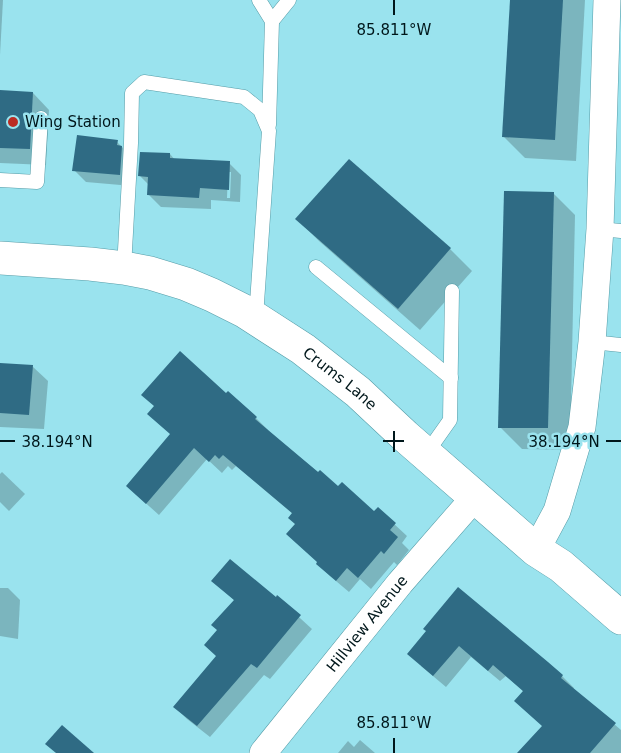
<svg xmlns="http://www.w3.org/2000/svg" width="621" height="753" font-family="'DejaVu Sans',sans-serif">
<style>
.shadow{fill:#0003;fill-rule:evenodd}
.building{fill:#2f6b84}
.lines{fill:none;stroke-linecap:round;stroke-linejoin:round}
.service-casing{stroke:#559ca7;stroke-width:15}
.minor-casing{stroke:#559ca7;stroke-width:28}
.secondary-casing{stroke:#559ca7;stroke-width:34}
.service{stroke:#fff;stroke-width:14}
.minor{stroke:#fff;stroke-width:27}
.secondary{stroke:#fff;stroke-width:33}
.ticks{fill:none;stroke:#00171b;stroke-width:2}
.poi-dot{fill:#ba2c24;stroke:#9ae3ee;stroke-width:2}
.labels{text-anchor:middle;stroke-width:5;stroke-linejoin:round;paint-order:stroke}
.poi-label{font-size:15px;fill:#00171b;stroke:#9ae3ee;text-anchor:start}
.street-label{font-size:15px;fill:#00171b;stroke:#9ae3ee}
.ticks-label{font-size:15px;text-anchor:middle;fill:#00171b;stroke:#9ae3ee;stroke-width:5;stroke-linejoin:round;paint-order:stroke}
</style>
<rect width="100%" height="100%" fill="#9ae3ee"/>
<g class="shadow">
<polygon points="0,0 3,0 0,55"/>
<polygon points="511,0 585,0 576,161 525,158 503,136"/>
<polygon points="0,91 33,93 49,110 46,165 0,163"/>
<polygon points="117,142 129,154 132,186 86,182 74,170"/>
<path d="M 170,154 L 175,160 L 229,163 L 241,175 L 240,202 L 211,200 L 211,209 L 161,207 L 149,195 L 149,185 L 140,176 ZM 228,172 L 231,172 L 230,198 L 227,198 Z"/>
<polygon points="553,193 575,215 570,450 522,449 500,427"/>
<polygon points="297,219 450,249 472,271 420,330 319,241"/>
<polygon points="0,364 32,366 48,381 44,429 0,427"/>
<polygon points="227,395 256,418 268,430 267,431 338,488 375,513 378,509 407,536 402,543 409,550 397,565 394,562 371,589 360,579 349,592 330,576 318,564 319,563 296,525 293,514 236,466 232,470 228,466 222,473 207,459 159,515 140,498"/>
<polygon points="2,472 25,494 9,511 0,502 0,474"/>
<polygon points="213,581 276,599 278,598 312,629 270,679 264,675 210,737 187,719 175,707 218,656 219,631 235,601"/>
<polygon points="0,588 8,588 20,600 18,639 0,636"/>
<polygon points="428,632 562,676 574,688 573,689 621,730 621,753 519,753 544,727 524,692 506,676 500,681 471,657 446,687 421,666"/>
<polygon points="360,740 375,753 338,753 348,741 354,747"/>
</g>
<g class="building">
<polygon points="510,0 563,0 555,140 502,137"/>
<polygon points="0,90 33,92 30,149 0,148"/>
<polygon points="77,135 118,140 117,145 122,146 120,175 72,171"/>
<polygon points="140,152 170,153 170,158 230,161 229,190 200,188 199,198 147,195 148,177 138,176"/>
<polygon points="349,159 451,248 398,309 295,219"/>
<polygon points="504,191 554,192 548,428 498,428"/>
<polygon points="180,351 226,393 228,391 257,417 255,419 318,472 320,470 338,486 342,482 374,511 378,507 396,523 390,530 398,537 384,554 381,551 358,578 347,568 336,581 316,564 317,562 286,534 295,524 288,518 292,513 223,455 219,459 215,455 209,462 194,448 146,504 126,486 170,434 147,414 154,406 141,395"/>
<polygon points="0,363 33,365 29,415 0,413"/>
<polygon points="230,559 276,597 277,595 301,615 257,668 251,664 197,726 173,707 216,656 204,645 217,630 211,625 234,600 211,581"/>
<polygon points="458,587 548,662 563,675 561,678 616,723 590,753 517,753 542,726 514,701 523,691 493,665 488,671 459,646 433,676 407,654 426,631 423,629"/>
<polygon points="62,725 94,753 56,753 45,744"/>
</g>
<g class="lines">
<g class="service-casing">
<g id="service">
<polyline points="259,0 272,21 269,125"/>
<polyline points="272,21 289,0"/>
<polyline points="0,180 37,182 41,118"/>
<polyline points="600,229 621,231"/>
<polyline points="316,267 451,378"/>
<polyline points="124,268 131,143 132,93 144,82 244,97 260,110 269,131 256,317"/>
<polyline points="592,342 621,345"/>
<polyline points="426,454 450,420 452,291"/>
</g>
</g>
<g class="minor-casing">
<g id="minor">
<polyline points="536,550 557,511 582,427 592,342 600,229 607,0"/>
<path id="s1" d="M 263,753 L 400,583 L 475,497"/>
</g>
</g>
<g class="secondary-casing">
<g id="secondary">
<path id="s2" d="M 0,258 L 90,264 L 124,268 L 150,273 L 186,284 L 212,295 L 244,311 L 303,349 L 358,392 L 405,436 L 536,550 L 561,566 L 621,618"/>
</g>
</g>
<use href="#service" class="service"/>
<use href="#minor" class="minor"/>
<use href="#secondary" class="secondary"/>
</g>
<path class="ticks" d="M 394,0 L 394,15M 394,431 L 394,452M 0,441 L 15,441M 383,441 L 404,441M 606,441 L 621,441M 394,738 L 394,753"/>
<circle class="poi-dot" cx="13" cy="122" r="6"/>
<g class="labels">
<g class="poi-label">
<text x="25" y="127">Wing Station</text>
</g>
<g class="street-label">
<text dy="5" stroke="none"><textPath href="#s2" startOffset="370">Crums Lane</textPath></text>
<text dy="5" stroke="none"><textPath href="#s1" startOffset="166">Hillview Avenue</textPath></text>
</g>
</g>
<g class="ticks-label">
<text x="394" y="35">85.811°W</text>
<text x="57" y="447">38.194°N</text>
<text x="564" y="447">38.194°N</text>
<text x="394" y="728">85.811°W</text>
</g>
</svg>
